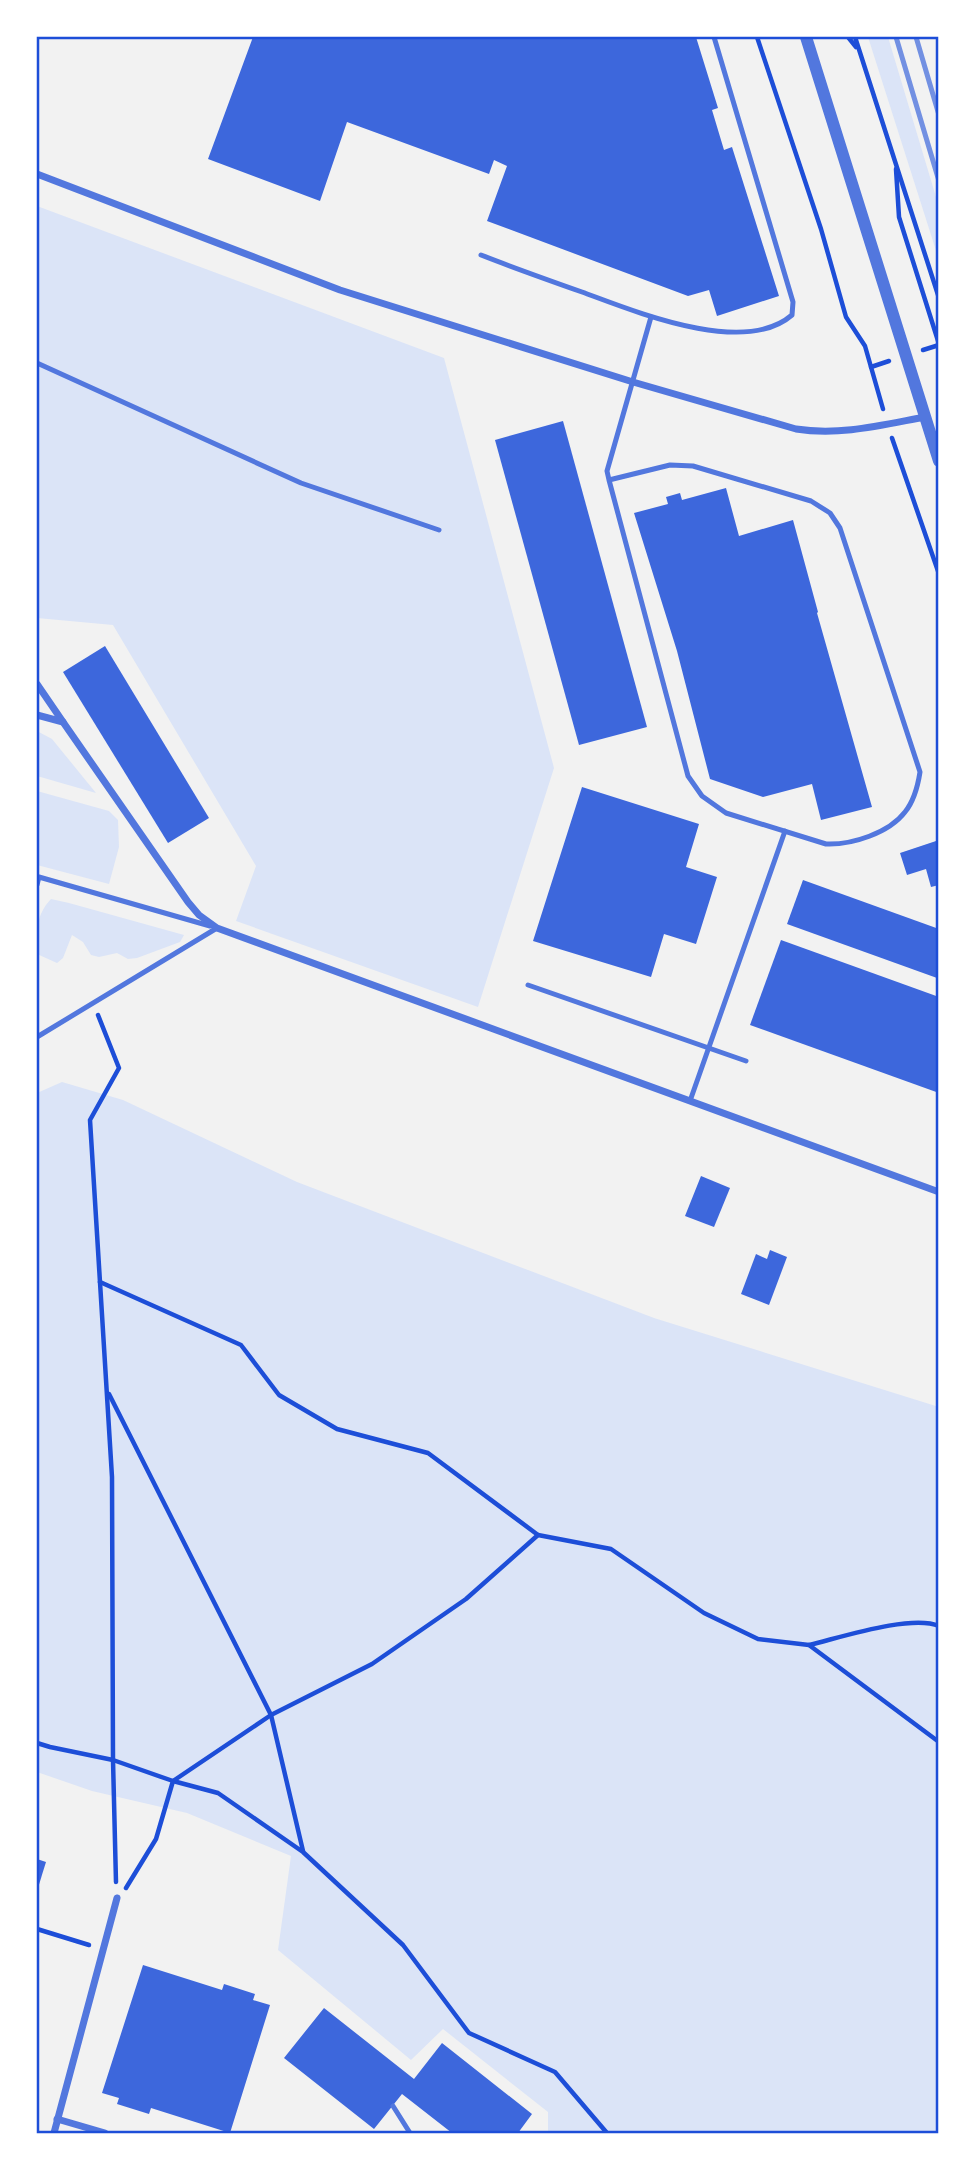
<svg xmlns="http://www.w3.org/2000/svg" width="976" height="2170" font-family="'Work Sans',sans-serif">
<style>
.green{fill:#dbe4f7}
.building{fill:#3d67dc}
.lines{fill:none;stroke-linecap:round;stroke-linejoin:round}
.path{stroke:#1d4ed8;stroke-width:4.5}
.service{stroke:#5277de;stroke-width:5}
.minor{stroke:#5277de;stroke-width:7}
.tertiary{stroke:#5277de;stroke-width:12}
.rail{stroke:#7290e2;stroke-width:5}
.neatline{fill:none;stroke:#1d4ed8;stroke-width:2.5}
</style>
<rect width="100%" height="100%" fill="#f2f2f2"/>
<g class="green">
<polygon points="868,37 888,37 939,207 939,260"/>
<polygon points="37,206 444,358 554,768 478,1007 236,921 256,866 113,625 37,618"/>
<polygon points="37,731 52,739 96,793 37,776"/>
<polygon points="37,791 109,811 118,820 119,847 109,884 37,865"/>
<path d="M 51,899 L 69,903 L 184,935 L 180,942 L 137,958 L 128,959 L 117,953 L 99,957 L 91,955 L 83,942 L 72,935 L 63,958 L 57,963 L 37,954 C 37,932 35,916 51,899 Z"/>
<polygon points="62,1082 123,1100 297,1182 654,1318 939,1407 939,2133 548,2133 548,2112 443,2029 411,2060 278,1950 291,1856 187,1813 92,1791 37,1772 37,1093"/>
</g>
<g class="building">
<polygon points="253,37 696,37 718,108 712,110 724,150 732,147 779,296 717,316 709,290 688,296 487,221 507,166 494,160 489,174 347,122 320,201 208,159"/>
<polygon points="563,421 647,727 579,745 495,440"/>
<polygon points="726,488 739,536 793,520 818,612 817,613 872,807 821,820 812,784 763,797 710,779 677,651 634,513 668,504 666,497 680,493 682,500"/>
<polygon points="105,646 209,818 168,843 63,672"/>
<polygon points="582,787 699,824 686,867 717,877 696,944 664,934 651,977 533,941"/>
<polygon points="939,840 939,885 931,887 926,869 907,875 900,853"/>
<polygon points="803,880 939,929 937,978 787,924"/>
<polygon points="781,940 939,997 939,1093 750,1025"/>
<polygon points="701,1176 730,1188 714,1227 685,1216"/>
<polygon points="770,1250 787,1257 769,1305 741,1294 756,1254 767,1259"/>
<polygon points="37,1859 46,1862 37,1891"/>
<polygon points="143,1965 222,1990 224,1984 255,1994 253,2000 270,2005 230,2133 151,2108 149,2114 117,2104 119,2098 102,2093"/>
<polygon points="324,2008 414,2079 442,2043 532,2114 518,2133 452,2133 402,2094 374,2129 284,2058"/>
</g>
<g class="lines">
<g class="path">
<polyline points="757,37 821,229 846,317 865,346 883,409"/>
<polyline points="848,37 856,47"/>
<polyline points="855,37 939,298"/>
<polyline points="896,169 899,217 939,344"/>
<polyline points="923,350 939,345"/>
<polyline points="871,367 889,361"/>
<polyline points="892,438 939,574"/>
<polyline points="98,1015 119,1068 90,1120 112,1477 113,1760 116,1882"/>
<polyline points="100,1282 241,1345 279,1395 337,1429 428,1453 538,1535"/>
<polyline points="109,1394 271,1715 303,1851"/>
<path d="M 809,1645 C 839,1638 911,1614 939,1626"/>
<polyline points="37,1743 50,1747 113,1760 173,1781 218,1793 303,1852 403,1945 469,2033 555,2072 607,2133"/>
<polyline points="126,1888 156,1839 173,1781 271,1715 372,1664 466,1599 538,1535 611,1549 704,1613 758,1639 809,1645 939,1742"/>
<polyline points="37,1929 89,1945"/>
</g>
<g class="service">
<path d="M 481,255 C 514,268 548,280 582,292 C 634,311 744,357 792,315 L 793,302 L 714,37"/>
<polyline points="37,363 301,483 439,530"/>
<path d="M 609,480 L 670,465 L 693,466 L 811,501 L 830,513 L 840,528 L 920,772 C 918,785 914,801 905,812 C 889,833 852,845 826,844 L 726,813 L 702,796 L 688,776 L 609,480 L 607,471 L 651,317"/>
<polyline points="37,885 39,877 210,926"/>
<polyline points="528,985 746,1061"/>
<polyline points="37,1037 217,928"/>
<polyline points="690,1101 785,831"/>
<polyline points="393,2106 410,2133"/>
</g>
<g class="minor">
<path d="M 37,174 L 340,290 L 633,382 L 796,429 C 840,436 882,425 925,417"/>
<polyline points="37,684 63,722"/>
<polyline points="37,715 63,722 188,902 199,915 217,928 939,1192"/>
<polyline points="57,2119 105,2133"/>
<polyline points="54,2133 117,1898"/>
</g>
<polyline class="tertiary" points="806,37 939,461"/>
<g class="rail">
<polyline points="896,37 939,181"/>
<polyline points="916,37 939,115"/>
</g>
</g>
<rect width="976" height="2170" fill="none" stroke="#ffffff" stroke-width="77"/>
<rect x="38" y="38" width="899" height="2094" class="neatline"/>
</svg>
